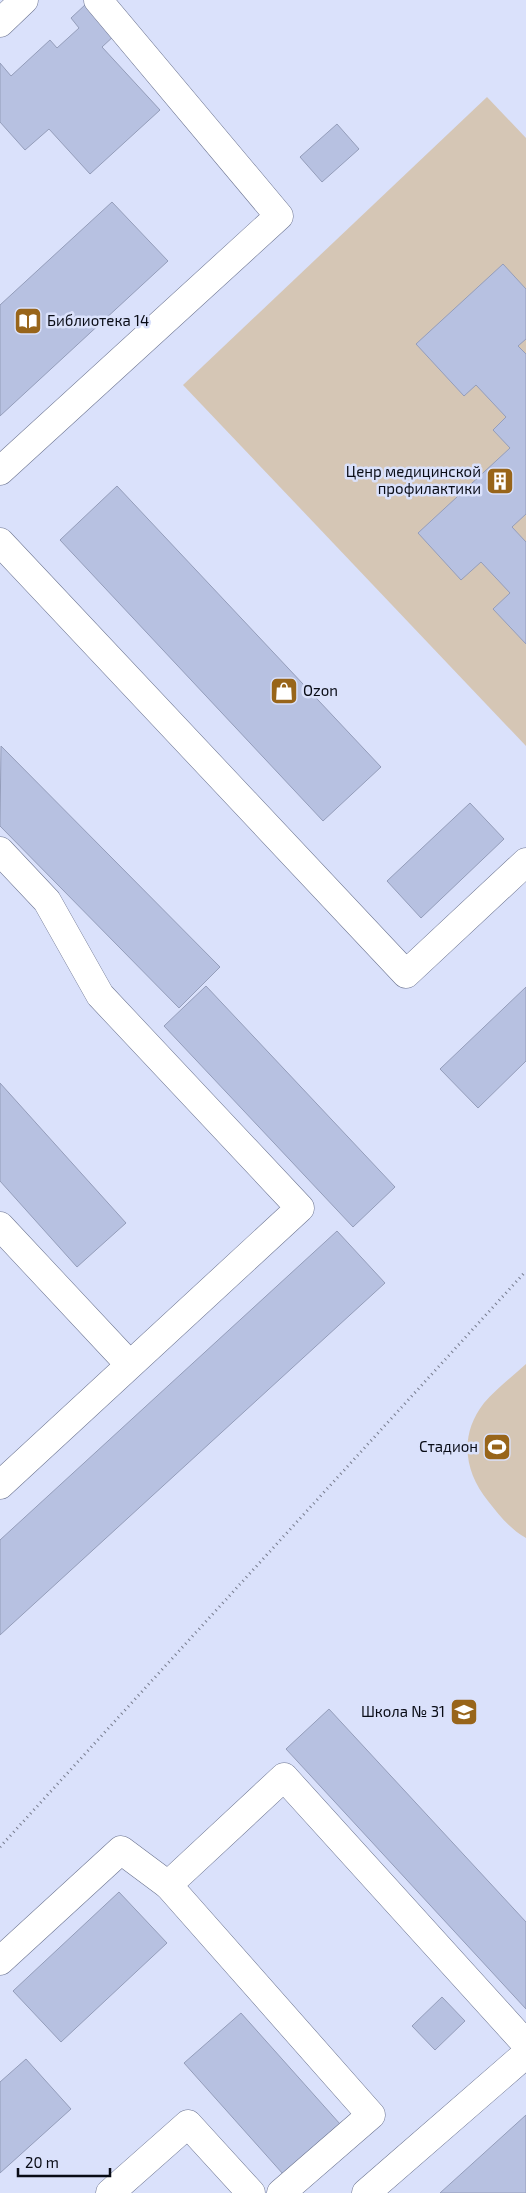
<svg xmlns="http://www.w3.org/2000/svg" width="526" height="2193" font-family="'Exo 2',sans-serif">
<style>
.green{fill:#d5c6b5}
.building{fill:#b7c1e1;stroke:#949dba}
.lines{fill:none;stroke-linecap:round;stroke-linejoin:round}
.minor-casing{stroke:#6c7490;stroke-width:29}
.path{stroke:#777c8e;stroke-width:3;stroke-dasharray:1 4;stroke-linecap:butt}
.minor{stroke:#fff;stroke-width:28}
.labels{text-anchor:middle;stroke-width:5;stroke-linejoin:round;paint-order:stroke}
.poi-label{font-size:15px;fill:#090c16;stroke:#dae1fb;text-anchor:end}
</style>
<rect width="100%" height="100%" fill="#dae1fb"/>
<g class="green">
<polygon points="487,97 526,138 526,746 183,385"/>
<path d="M 526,1364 L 526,1538 C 510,1529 499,1515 488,1501 C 464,1471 459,1435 484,1403 C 496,1389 513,1376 526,1364 Z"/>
</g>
<g class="building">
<polygon points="86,4 115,35 102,47 160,110 90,174 49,129 25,150 0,122 0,63 11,76 50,40 57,48 79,28 71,18"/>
<polygon points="337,124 359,149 322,182 300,157"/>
<polygon points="112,202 168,261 0,416 0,305"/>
<polygon points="503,264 526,289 526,339 518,346 526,354 526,514 512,527 526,542 526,644 493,609 510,593 481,562 461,580 418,533 510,448 493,430 506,417 476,385 464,396 416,344"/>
<polygon points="117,486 381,767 323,821 60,540"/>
<polygon points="1,746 220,967 179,1008 0,826"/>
<polygon points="470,803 504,839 421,918 387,881"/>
<polygon points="206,986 395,1187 353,1227 164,1026"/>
<polygon points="526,987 526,1061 478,1108 440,1069"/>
<polygon points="0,1083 126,1223 77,1267 0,1181"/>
<polygon points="337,1231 385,1283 0,1635 0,1540"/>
<polygon points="329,1709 526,1922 526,2009 286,1749"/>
<polygon points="119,1892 167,1943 61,2042 13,1991"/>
<polygon points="442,1997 465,2021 435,2050 412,2026"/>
<polygon points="241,2013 340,2124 283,2174 184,2063"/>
<polygon points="26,2059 71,2109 0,2173 0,2082"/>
<polygon points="526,2115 526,2193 440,2193"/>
</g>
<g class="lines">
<g class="minor-casing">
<g id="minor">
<polyline points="0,23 24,0"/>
<polyline points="0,471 279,216 98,0"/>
<polyline points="0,542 406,974 526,862"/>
<polyline points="0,851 47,901 100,995 300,1208 0,1485"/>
<polyline points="0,1226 129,1364"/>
<polyline points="0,1961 121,1850 168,1885"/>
<polyline points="110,2193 188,2124 251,2193"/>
<polyline points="281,2193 371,2115 168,1885 284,1777 526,2044"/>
<polyline points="366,2193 526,2054"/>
</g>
</g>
<polyline class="path" points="0,1847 526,1271"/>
<use href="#minor" class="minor"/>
</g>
<defs>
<g id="library-square" transform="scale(1.4375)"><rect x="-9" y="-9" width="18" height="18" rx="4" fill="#98651a" stroke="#dae1fb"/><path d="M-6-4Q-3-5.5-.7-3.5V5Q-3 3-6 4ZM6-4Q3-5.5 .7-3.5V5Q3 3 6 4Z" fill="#fff"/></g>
<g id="building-square" transform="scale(1.4375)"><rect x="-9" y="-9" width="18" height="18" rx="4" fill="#98651a" stroke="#dae1fb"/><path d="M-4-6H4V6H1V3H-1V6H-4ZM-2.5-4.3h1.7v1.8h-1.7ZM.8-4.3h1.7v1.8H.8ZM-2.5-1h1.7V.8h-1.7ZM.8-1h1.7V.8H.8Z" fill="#fff"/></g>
<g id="shop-square" transform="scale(1.4375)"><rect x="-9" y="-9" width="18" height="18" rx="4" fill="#98651a" stroke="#dae1fb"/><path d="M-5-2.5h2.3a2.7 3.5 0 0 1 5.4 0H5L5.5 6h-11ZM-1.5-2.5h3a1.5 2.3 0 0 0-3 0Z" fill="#fff"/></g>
<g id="stadium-square" transform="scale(1.4375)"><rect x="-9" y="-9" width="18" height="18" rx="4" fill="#98651a" stroke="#dae1fb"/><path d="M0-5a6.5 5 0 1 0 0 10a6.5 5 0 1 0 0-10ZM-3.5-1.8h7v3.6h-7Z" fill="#fff"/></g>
<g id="school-square" transform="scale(1.4375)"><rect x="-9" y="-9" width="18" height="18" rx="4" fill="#98651a" stroke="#dae1fb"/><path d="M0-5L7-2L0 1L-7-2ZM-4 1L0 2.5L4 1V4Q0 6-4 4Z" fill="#fff"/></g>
</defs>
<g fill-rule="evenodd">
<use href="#library-square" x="28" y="321"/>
<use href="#building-square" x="500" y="481"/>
<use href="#shop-square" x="284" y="691"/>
<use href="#stadium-square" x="497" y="1447"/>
<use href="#school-square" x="464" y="1712"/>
</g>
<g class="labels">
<g class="poi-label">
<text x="47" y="326" text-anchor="start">Библиотека 14</text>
<text x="481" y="477">Ценр медицинской<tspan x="481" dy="17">профилактики</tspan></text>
<text x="303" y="696" text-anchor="start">Ozon</text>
<text x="478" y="1452">Стадион</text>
<text x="445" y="1717">Школа № 31</text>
</g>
</g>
<path d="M18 2168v8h92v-8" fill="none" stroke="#090c16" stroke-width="2.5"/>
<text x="25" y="2168" font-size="15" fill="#090c16" stroke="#dae1fb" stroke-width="4" paint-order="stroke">20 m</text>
</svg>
